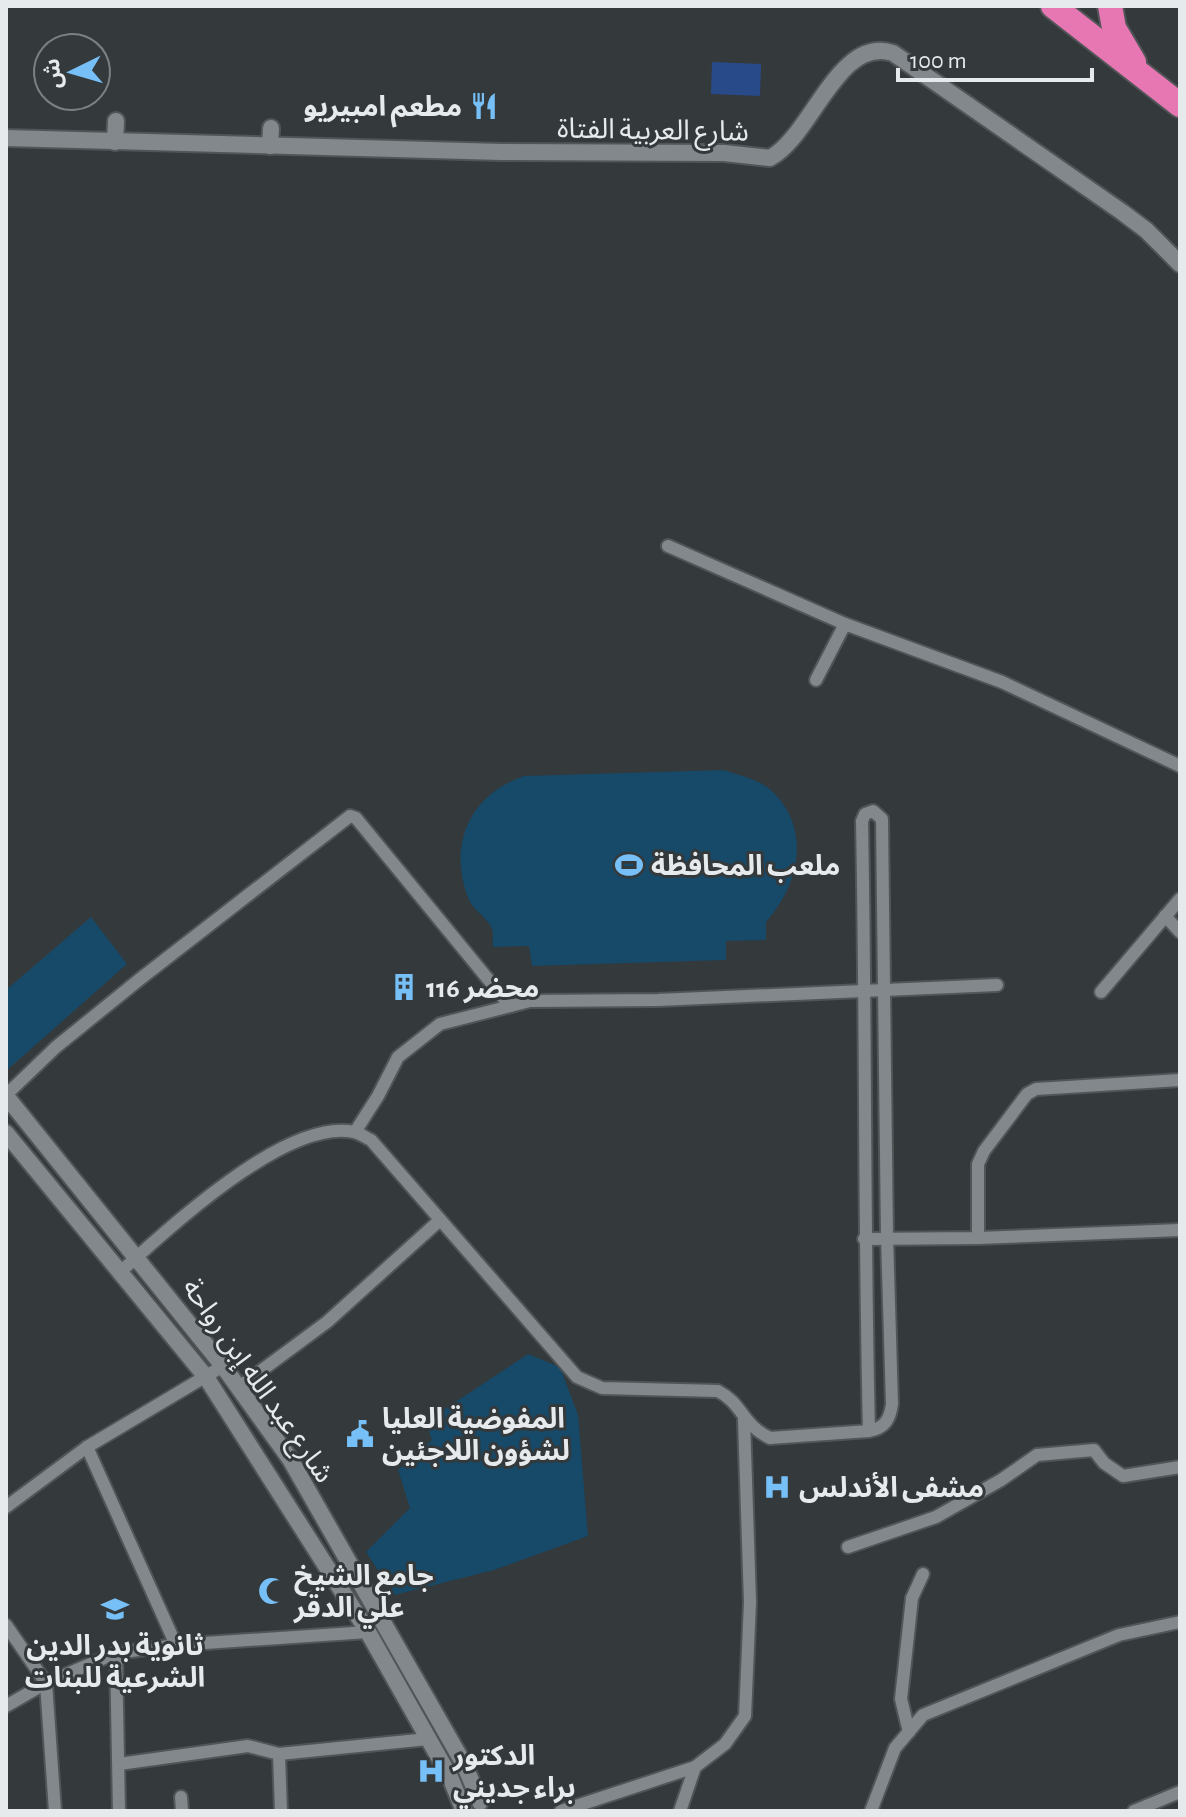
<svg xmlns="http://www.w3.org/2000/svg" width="1186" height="1817" font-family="'Alegreya Sans','Noto Sans Arabic',sans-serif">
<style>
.green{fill:#174968}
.water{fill:#294a88}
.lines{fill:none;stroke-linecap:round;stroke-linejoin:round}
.minor-casing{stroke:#515557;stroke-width:16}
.tertiary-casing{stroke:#515557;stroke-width:20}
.motorway-casing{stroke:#515557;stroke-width:28}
.minor{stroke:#83888c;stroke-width:12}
.tertiary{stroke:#83888c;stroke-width:16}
.motorway{stroke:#e777b3;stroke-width:24}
.labels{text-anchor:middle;stroke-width:6;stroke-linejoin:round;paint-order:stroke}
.poi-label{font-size:28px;font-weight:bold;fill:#e7eaec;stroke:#34393c;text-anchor:start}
.street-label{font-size:28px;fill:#e7eaec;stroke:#34393c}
</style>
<rect width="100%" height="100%" fill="#34393c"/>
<g class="green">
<path d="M 724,770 C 741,776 762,780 774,793 C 812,832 798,886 766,922 L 766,940 L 726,941 L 726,960 L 532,966 L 529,946 L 493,947 C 492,942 494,933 492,929 C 488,918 474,911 469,900 C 447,846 469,795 524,776 Z"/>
<polygon points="91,917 127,964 6,1071 6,990"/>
<polygon points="528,1354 560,1367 578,1415 588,1536 494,1570 394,1595 366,1552 410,1508 398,1470 432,1440 425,1422"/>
</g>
<polygon class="water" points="712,62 761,64 760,96 711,94"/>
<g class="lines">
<g class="minor-casing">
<g id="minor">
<polyline points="668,546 845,624 1002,682 1180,766"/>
<polyline points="816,680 845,624"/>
<polyline points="1165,916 1180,932"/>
<polyline points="1101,992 1180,899"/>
<polyline points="6,1095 56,1047 140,979 350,816 356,818 510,1006"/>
<polyline points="355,1132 378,1096 398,1057 440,1024 530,1001 658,1000 997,985"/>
<polyline points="978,1238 978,1164 984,1151 1027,1094 1036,1089 1180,1080"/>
<polyline points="864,1239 978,1238 1180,1230"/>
<path d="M 120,1272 C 169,1229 285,1118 354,1132 C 360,1133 366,1138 371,1140 L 577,1377 L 602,1388 L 718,1391 C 743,1404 741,1424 770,1438 L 869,1431 C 885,1428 890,1419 892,1404 L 887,1237 L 882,819 L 873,811 L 865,814 L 862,821 C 866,1025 864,1228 869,1431"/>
<polyline points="239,1387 327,1322 440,1220"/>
<polyline points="87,1447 176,1645"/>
<polyline points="6,1507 87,1447 223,1366"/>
<polyline points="848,1547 936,1517 1001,1480 1037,1455 1094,1450 1104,1463 1123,1476 1180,1467"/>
<polyline points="6,1625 46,1683 55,1811"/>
<polyline points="116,1653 119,1811"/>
<polyline points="6,1706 46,1683 116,1653 176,1645 368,1632"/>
<polyline points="909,1732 901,1699 912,1598 923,1574"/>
<polyline points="279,1754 281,1811"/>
<polyline points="119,1764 248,1746 279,1754 428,1739"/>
<polyline points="181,1797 182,1811"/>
<polyline points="561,1811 695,1767 725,1744 745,1716 750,1602 744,1420"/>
<polyline points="680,1811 695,1767"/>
<polyline points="871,1811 895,1748 923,1715 1119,1635 1180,1622"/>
<polyline points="1134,1811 1180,1792"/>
</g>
</g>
<g class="tertiary-casing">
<g id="tertiary">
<path d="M 6,138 L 501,152 L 724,153 L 770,158 C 812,136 838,35 893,53 L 1122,212 L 1146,230 L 1180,264"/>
<polyline points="115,142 116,121"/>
<polyline points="270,146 271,128"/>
<polyline points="6,1096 223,1366 290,1459 465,1766 480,1802"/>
<polyline points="6,1133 206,1377 368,1632 450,1777 464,1811"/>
</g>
</g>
<g class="motorway-casing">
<g id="motorway">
<polyline points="1053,6 1180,105"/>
<polyline points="1110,6 1114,28 1134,62"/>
</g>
</g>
<use href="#minor" class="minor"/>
<use href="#tertiary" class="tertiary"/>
<use href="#motorway" class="motorway"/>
</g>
<defs>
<g id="restaurant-bare" transform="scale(2.16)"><path d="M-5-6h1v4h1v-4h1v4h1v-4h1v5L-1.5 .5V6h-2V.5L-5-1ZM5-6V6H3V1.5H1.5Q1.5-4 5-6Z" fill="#77bff7" stroke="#34393c" stroke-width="2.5" paint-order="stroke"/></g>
<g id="stadium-bare" transform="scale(2.16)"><path d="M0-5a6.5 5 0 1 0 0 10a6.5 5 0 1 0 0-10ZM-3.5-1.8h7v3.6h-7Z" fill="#77bff7" stroke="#34393c" stroke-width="2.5" paint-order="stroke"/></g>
<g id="building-bare" transform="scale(2.16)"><path d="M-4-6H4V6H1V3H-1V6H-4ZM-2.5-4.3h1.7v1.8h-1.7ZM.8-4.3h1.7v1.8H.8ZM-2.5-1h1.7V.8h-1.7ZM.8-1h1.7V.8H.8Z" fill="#77bff7" stroke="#34393c" stroke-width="2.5" paint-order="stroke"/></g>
<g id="civic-bare" transform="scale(2.16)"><path d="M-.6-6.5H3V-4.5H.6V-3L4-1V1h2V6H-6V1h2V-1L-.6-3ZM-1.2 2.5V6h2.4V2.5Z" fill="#77bff7" stroke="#34393c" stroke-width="2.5" paint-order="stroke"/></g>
<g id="hospital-bare" transform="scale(2.16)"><path d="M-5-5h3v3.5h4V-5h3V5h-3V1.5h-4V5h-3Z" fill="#77bff7" stroke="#34393c" stroke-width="2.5" paint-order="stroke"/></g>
<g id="mosque-bare" transform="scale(2.16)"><path d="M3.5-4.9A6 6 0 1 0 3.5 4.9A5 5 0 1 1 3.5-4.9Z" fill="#77bff7" stroke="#34393c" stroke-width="2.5" paint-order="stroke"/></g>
<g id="school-bare" transform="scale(2.16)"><path d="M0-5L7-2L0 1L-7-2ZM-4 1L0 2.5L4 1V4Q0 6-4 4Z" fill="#77bff7" stroke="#34393c" stroke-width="2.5" paint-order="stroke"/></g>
</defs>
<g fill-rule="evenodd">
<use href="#restaurant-bare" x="484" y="106"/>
<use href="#stadium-bare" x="629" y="865"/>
<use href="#building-bare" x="404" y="987"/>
<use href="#civic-bare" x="360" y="1434"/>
<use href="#hospital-bare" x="777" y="1487"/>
<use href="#mosque-bare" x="272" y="1591"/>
<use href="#school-bare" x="115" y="1609"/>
<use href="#hospital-bare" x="431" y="1771"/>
</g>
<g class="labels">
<g class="poi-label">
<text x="462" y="116" text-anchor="end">مطعم امبيريو</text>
<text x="651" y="875">ملعب المحافظة</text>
<text x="426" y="997">محضر 116</text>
<text x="382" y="1428">المفوضية العليا<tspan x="382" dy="32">لشؤون اللاجئين</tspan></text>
<text x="799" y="1497">مشفى الأندلس</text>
<text x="294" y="1585">جامع الشيخ<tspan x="294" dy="32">علي الدقر</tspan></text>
<text x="115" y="1655" text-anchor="middle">ثانوية بدر الدين<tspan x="115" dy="32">الشرعية للبنات</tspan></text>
<text x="453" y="1765">الدكتور<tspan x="453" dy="32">براء جديني</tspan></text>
</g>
<g class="street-label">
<text transform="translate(653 129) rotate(1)" y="10">شارع العربية الفتاة</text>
<text transform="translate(259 1380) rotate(55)" y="10">شارع عبد الله إبن رواحة</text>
</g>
</g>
<rect width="1186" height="1817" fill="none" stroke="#e7eaec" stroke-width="16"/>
<g transform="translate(72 72) rotate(265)"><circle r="38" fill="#34393c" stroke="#7c8082" stroke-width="2"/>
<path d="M0-6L14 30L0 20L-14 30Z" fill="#77bff7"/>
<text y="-12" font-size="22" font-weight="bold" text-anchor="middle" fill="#e7eaec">ش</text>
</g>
<path d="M898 68v12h194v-12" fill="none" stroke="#e7eaec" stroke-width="4"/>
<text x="910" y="68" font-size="24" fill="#e7eaec" stroke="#34393c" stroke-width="6" paint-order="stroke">100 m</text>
</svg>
